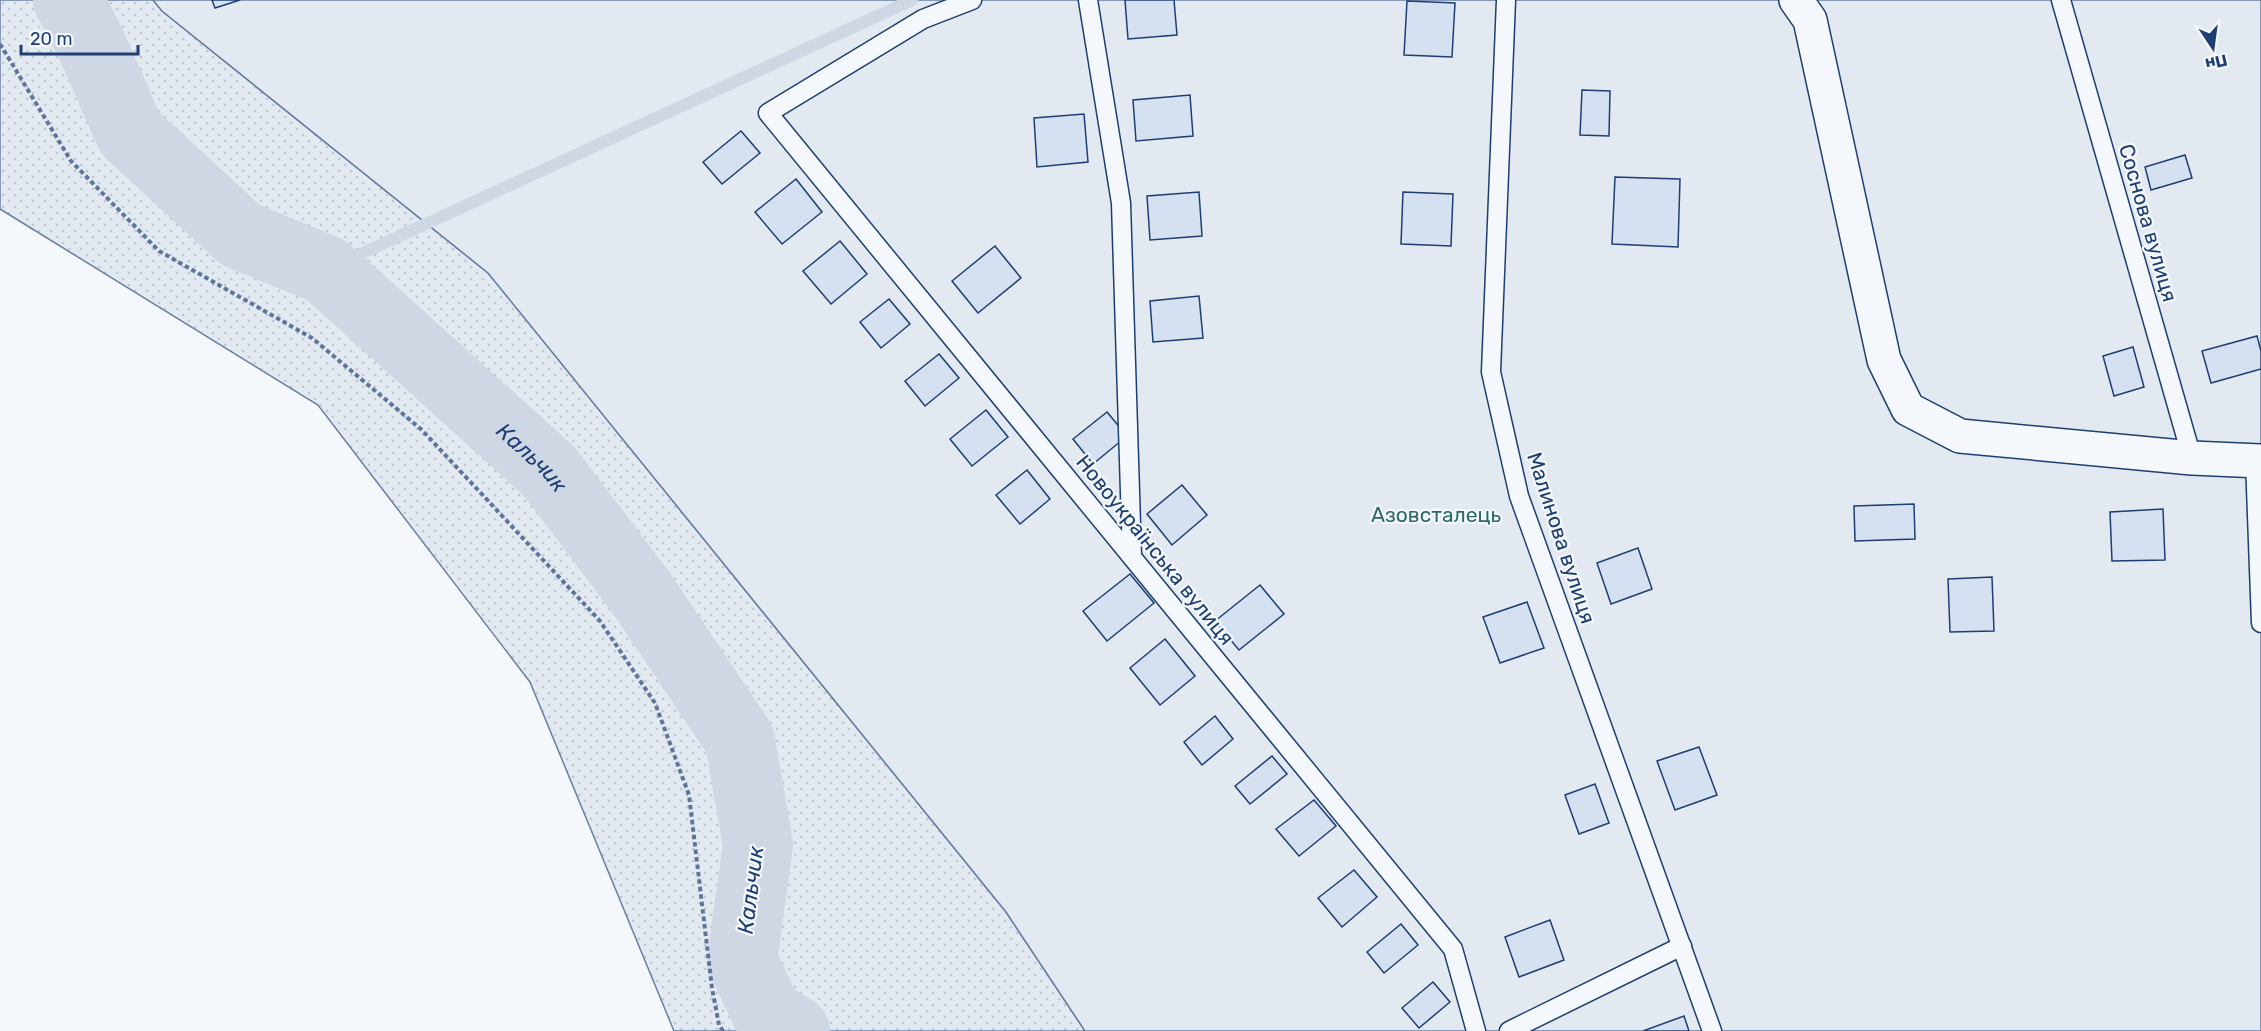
<svg xmlns="http://www.w3.org/2000/svg" width="2261" height="1031" font-family="Rubik,sans-serif">
<style>
.grass{fill:url(#grass-dots);stroke:#687fa3;stroke-width:1.5}
.green{fill:#e3e9f0;stroke:#687fa3;stroke-width:1.5}
.lines{fill:none;stroke-linecap:round;stroke-linejoin:round}
.stream{stroke:#cfd7e4;stroke-width:12}
.river{stroke:#cfd7e4;stroke-width:70}
.building{fill:#d5e0f0;stroke:#1d3f73;stroke-width:1.5}
.lane-casing{stroke:#1d3f73;stroke-width:21}
.street-casing{stroke:#1d3f73;stroke-width:36}
.path{stroke:#5e769c;stroke-width:4;stroke-dasharray:4.5 3;stroke-linecap:butt}
.lane{stroke:#f4f7fb;stroke-width:18}
.street{stroke:#f4f7fb;stroke-width:33}
.labels{text-anchor:middle;stroke-width:4.5;stroke-linejoin:round;paint-order:stroke}
.street-label{font-size:21px;fill:#1d3f73;stroke:#f4f7fb}
.park-label{font-size:21px;fill:#2c6c60;stroke:#f4f7fb}
.water-label{font-size:22px;font-style:italic;fill:#1d3f73;stroke:#f4f7fb}
</style>
<defs>
<pattern id="grass-dots" width="8" height="8" patternUnits="userSpaceOnUse" patternTransform="scale(1.5)"><rect width="8" height="8" fill="#e3e9f0"/><path d="M2 2h.1M6 6h.1" fill="none" stroke="#c2c9d1" stroke-width="1.8" stroke-linecap="round"/></pattern>
</defs>
<rect width="100%" height="100%" fill="#f4f7fb"/>
<polygon class="grass" points="0,0 153,0 162,11 488,273 1006,912 1085,1031 674,1031 530,682 318,405 0,209"/>
<polygon class="green" points="153,0 2261,0 2261,1031 1085,1031 1006,912 488,273 162,11"/>
<g class="lines">
<polyline class="stream" points="326,270 912,0"/>
<path class="river" id="s1" d="M 68,0 L 90,42 L 130,133 L 241,235 L 326,270 L 549,471 L 642,594 L 740,740 L 758,845 L 742,960 L 767,1014 L 795,1031"/>
</g>
<g class="building">
<polygon points="212,0 240,0 215,8"/>
<polygon points="1125,0 1174,0 1177,35 1128,39"/>
<polygon points="1407,1 1455,3 1452,57 1404,55"/>
<polygon points="1582,90 1610,91 1609,136 1580,135"/>
<polygon points="1190,95 1193,136 1136,141 1133,100"/>
<polygon points="1084,114 1088,162 1037,167 1034,118"/>
<polygon points="741,131 760,153 722,184 703,162"/>
<polygon points="2185,155 2192,178 2151,190 2145,167"/>
<polygon points="1615,177 1680,179 1678,247 1612,244"/>
<polygon points="796,179 822,212 782,244 755,212"/>
<polygon points="1199,192 1202,236 1150,240 1147,196"/>
<polygon points="1403,192 1453,194 1451,246 1401,244"/>
<polygon points="840,241 867,274 831,304 803,271"/>
<polygon points="995,246 1021,278 978,313 952,281"/>
<polygon points="1199,296 1203,338 1153,342 1150,301"/>
<polygon points="889,299 910,324 881,348 860,322"/>
<polygon points="2257,336 2261,351 2261,369 2211,383 2202,351"/>
<polygon points="2133,347 2144,387 2114,396 2103,356"/>
<polygon points="939,354 959,378 925,406 905,381"/>
<polygon points="986,410 1008,437 972,466 950,439"/>
<polygon points="1107,412 1127,436 1093,464 1073,439"/>
<polygon points="1027,470 1050,499 1020,524 996,495"/>
<polygon points="1182,485 1207,515 1172,545 1147,514"/>
<polygon points="1914,504 1915,539 1855,541 1854,506"/>
<polygon points="2163,509 2165,560 2112,561 2110,512"/>
<polygon points="1638,548 1652,589 1611,604 1597,563"/>
<polygon points="1130,574 1154,603 1107,641 1083,611"/>
<polygon points="1992,577 1994,631 1950,632 1948,579"/>
<polygon points="1260,585 1284,614 1239,650 1215,621"/>
<polygon points="1527,602 1544,648 1500,663 1483,617"/>
<polygon points="1165,639 1195,676 1160,705 1130,668"/>
<polygon points="1215,716 1233,739 1202,765 1184,742"/>
<polygon points="1699,747 1717,795 1675,810 1657,761"/>
<polygon points="1272,756 1287,774 1250,804 1235,786"/>
<polygon points="1595,784 1609,823 1579,834 1565,795"/>
<polygon points="1314,800 1336,826 1299,856 1276,829"/>
<polygon points="1354,870 1377,897 1342,927 1318,898"/>
<polygon points="1550,920 1564,960 1519,977 1505,937"/>
<polygon points="1401,924 1418,945 1384,973 1367,952"/>
<polygon points="1433,982 1450,1002 1419,1028 1402,1008"/>
<polygon points="1684,1016 1689,1031 1643,1031"/>
</g>
<g class="lines">
<g class="lane-casing">
<g id="lane">
<polyline points="972,0 923,19 768,113 1453,949 1476,1031"/>
<polyline points="1088,0 1121,203 1132,557"/>
<polyline points="1506,0 1491,372 1519,496 1712,1031"/>
<polyline points="2061,0 2192,458"/>
<polyline points="2255,461 2261,623"/>
<polyline points="1509,1031 1682,946"/>
</g>
</g>
<g class="street-casing">
<polyline id="street" points="1796,0 1810,20 1884,360 1908,409 1960,436 2192,458 2261,461"/>
</g>
<polyline class="path" points="0,44 71,161 159,251 312,338 422,430 600,621 655,703 689,795 712,988 719,1025 723,1031"/>
<use href="#lane" class="lane"/>
<use href="#street" class="street"/>
</g>
<g class="labels">
<g class="street-label">
<text transform="translate(2148 223) rotate(74)" y="7">Соснова вулиця</text>
<text transform="translate(1561 538) rotate(72)" y="7">Малинова вулиця</text>
<text transform="translate(1155 550) rotate(51)" y="7">Новоукраїнська вулиця</text>
</g>
<g class="park-label">
<text x="1436" y="522">Азовсталець</text>
</g>
<g class="water-label">
<text dy="8" stroke="none"><textPath href="#s1" startOffset="668">Кальчик</textPath></text>
<text transform="translate(750 890) rotate(-83)" y="8">Кальчик</text>
</g>
</g>
<g transform="translate(2213 48) rotate(167)" stroke="#f4f7fb" stroke-width="4.5" paint-order="stroke">
<path d="M0-4.5L10 22L0 15L-10 22Z" fill="#1d3f73"/>
<text y="-9" font-size="16" font-weight="bold" text-anchor="middle" fill="#1d3f73">Пн</text>
</g>
<path d="M21 45v9h117v-9" fill="none" stroke="#1d3f73" stroke-width="3"/>
<text x="30" y="45" font-size="18" fill="#1d3f73" stroke="#f4f7fb" stroke-width="4.5" paint-order="stroke">20 m</text>
</svg>
